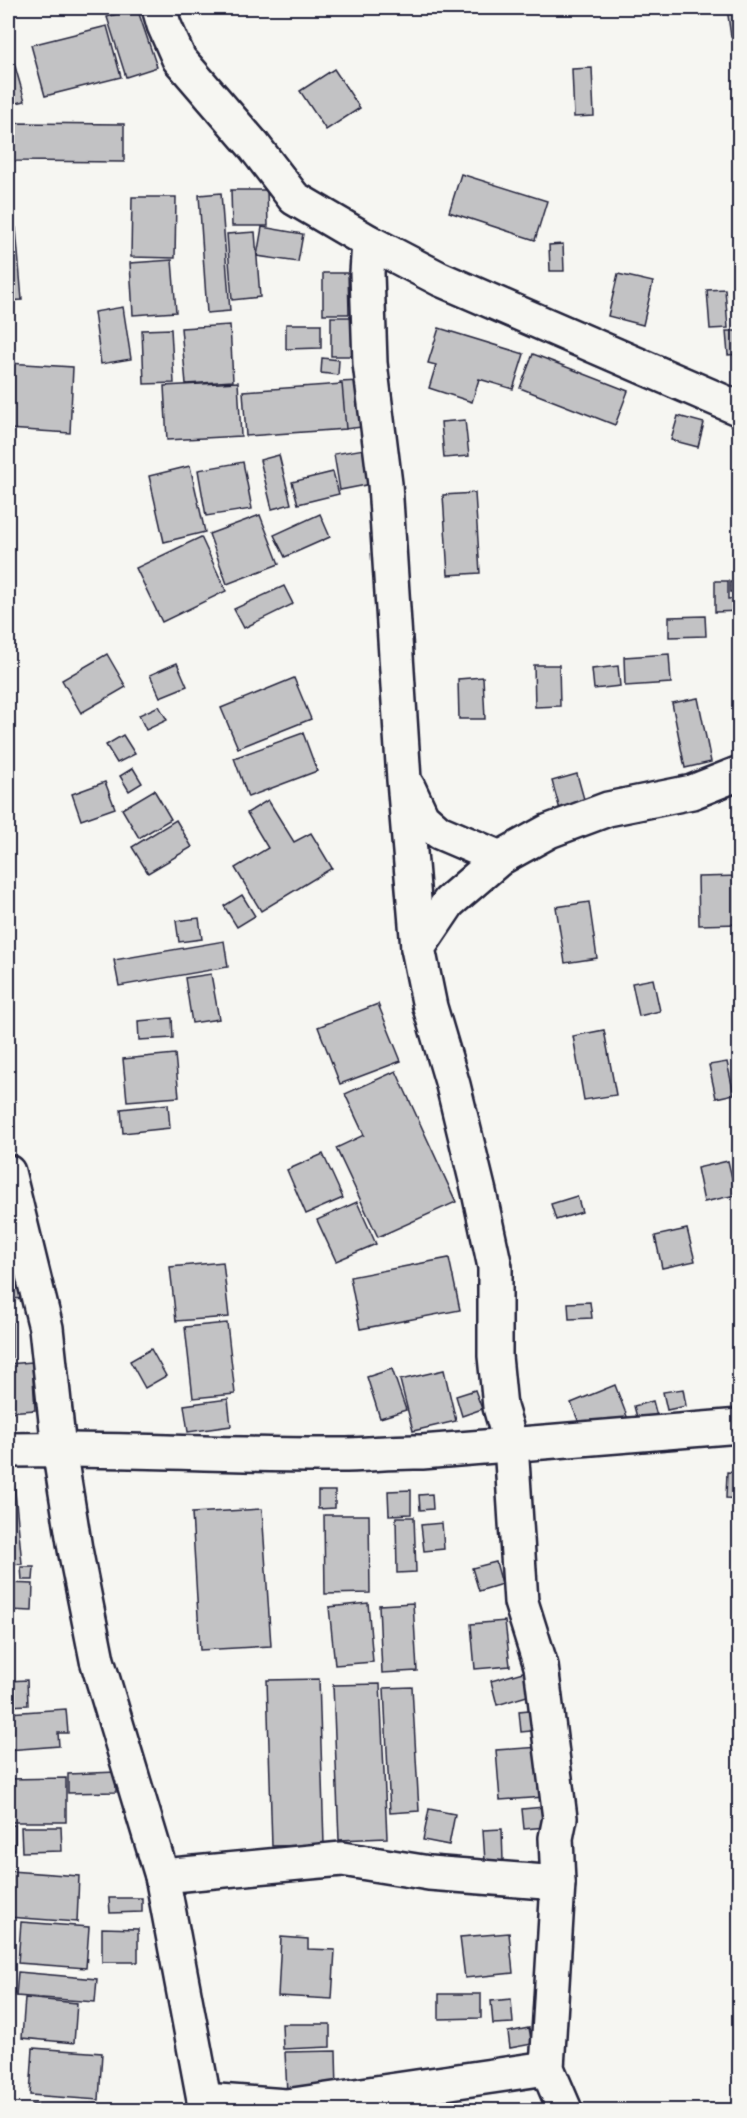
<svg xmlns="http://www.w3.org/2000/svg" width="747" height="2118" font-family="'Comic Neue',sans-serif">
<style>
.building{fill:#c2c2c4;stroke:#22223b;stroke-width:1.5}
.lines{fill:none;stroke-linecap:round;stroke-linejoin:round}
.minor-casing{stroke:#22223b;stroke-width:38}
.minor{stroke:#f6f6f2;stroke-width:33}
</style>
<rect width="100%" height="100%" fill="#f6f6f2"/>
<filter id="ink" filterUnits="userSpaceOnUse"><feTurbulence type="fractalNoise" baseFrequency=".0167" numOctaves="2"/><feDisplacementMap in="SourceGraphic" scale="12" xChannelSelector="R" yChannelSelector="G"/><feConvolveMatrix kernelMatrix="1 2 1 2 8 2 1 2 1" color-interpolation-filters="sRGB"/></filter>
<g filter="url(#ink)">
<g class="building">
<polygon points="137,8 157,67 126,77 107,17"/>
<polygon points="727,8 740,8 740,36 731,37"/>
<polygon points="107,26 121,77 45,96 31,45"/>
<polygon points="8,42 25,101 8,105"/>
<polygon points="592,68 594,116 574,117 572,69"/>
<polygon points="334,69 360,108 326,130 300,91"/>
<polygon points="13,123 124,124 124,162 12,161"/>
<polygon points="461,174 547,201 535,240 449,212"/>
<polygon points="231,190 267,190 268,226 232,226"/>
<polygon points="221,193 230,311 207,313 199,195"/>
<polygon points="132,197 176,197 175,258 131,257"/>
<polygon points="262,227 303,234 298,262 257,256"/>
<polygon points="16,228 22,300 8,301 8,229"/>
<polygon points="255,232 260,297 232,300 227,234"/>
<polygon points="563,244 564,271 550,271 549,245"/>
<polygon points="172,260 176,312 133,315 130,263"/>
<polygon points="323,273 348,273 349,314 323,314"/>
<polygon points="618,274 653,282 643,325 608,316"/>
<polygon points="725,289 728,328 710,329 707,290"/>
<polygon points="123,307 131,359 101,364 94,312"/>
<polygon points="331,317 355,317 356,356 331,356"/>
<polygon points="286,324 321,324 321,348 286,349"/>
<polygon points="230,325 233,381 186,384 181,328"/>
<polygon points="439,328 524,354 513,389 479,379 472,402 429,388 436,365 428,363"/>
<polygon points="171,329 174,383 144,384 142,330"/>
<polygon points="726,331 738,331 740,354 728,355"/>
<polygon points="533,354 628,391 615,425 520,388"/>
<polygon points="322,358 339,360 338,375 321,373"/>
<polygon points="8,363 73,367 70,433 8,429"/>
<polygon points="359,381 362,427 344,429 340,382"/>
<polygon points="238,382 241,436 167,440 164,386"/>
<polygon points="342,384 346,429 246,436 243,391"/>
<polygon points="678,416 704,423 698,447 671,440"/>
<polygon points="465,420 469,456 444,458 441,422"/>
<polygon points="376,447 382,482 340,490 334,454"/>
<polygon points="279,455 291,504 272,509 260,460"/>
<polygon points="243,462 252,509 206,516 198,470"/>
<polygon points="190,466 205,532 164,542 149,476"/>
<polygon points="333,472 339,494 298,504 292,482"/>
<polygon points="475,493 480,573 448,575 443,495"/>
<polygon points="320,514 330,537 285,557 274,535"/>
<polygon points="260,515 279,564 227,584 209,534"/>
<polygon points="201,537 226,591 162,622 136,568"/>
<polygon points="715,581 728,581 728,599 740,598 740,611 715,612"/>
<rect x="730" y="582" width="10" height="10"/>
<polygon points="284,586 293,604 244,628 234,609"/>
<polygon points="705,616 706,636 669,637 669,617"/>
<polygon points="107,654 126,687 81,713 62,680"/>
<polygon points="669,654 671,683 625,686 624,657"/>
<polygon points="177,663 187,686 160,697 150,675"/>
<polygon points="534,665 559,665 560,706 535,707"/>
<polygon points="618,666 620,686 594,689 592,669"/>
<polygon points="483,677 485,719 459,719 458,679"/>
<polygon points="294,678 311,719 238,748 221,708"/>
<polygon points="698,698 711,762 685,768 672,703"/>
<polygon points="159,706 167,720 146,730 139,715"/>
<polygon points="303,733 317,771 248,797 234,758"/>
<polygon points="123,735 135,754 117,763 106,745"/>
<polygon points="133,768 142,783 129,791 120,776"/>
<polygon points="577,774 587,810 562,817 552,781"/>
<polygon points="105,782 115,808 81,820 72,794"/>
<polygon points="154,790 171,819 139,838 122,809"/>
<polygon points="268,800 294,842 311,833 332,868 261,911 235,868 268,848 247,813"/>
<polygon points="176,820 192,847 148,873 132,847"/>
<polygon points="740,876 740,924 699,925 698,877"/>
<polygon points="242,895 255,916 237,927 224,906"/>
<polygon points="589,902 597,958 565,963 556,907"/>
<polygon points="199,918 202,939 179,942 176,921"/>
<polygon points="224,941 228,967 119,986 114,960"/>
<polygon points="211,974 219,1019 192,1023 185,978"/>
<polygon points="653,979 660,1011 639,1016 632,983"/>
<polygon points="378,1004 401,1061 340,1084 318,1027"/>
<polygon points="172,1018 173,1038 139,1040 138,1021"/>
<polygon points="604,1030 616,1095 584,1100 573,1036"/>
<polygon points="175,1054 179,1097 127,1101 123,1059"/>
<polygon points="727,1062 734,1094 716,1098 709,1065"/>
<polygon points="396,1071 456,1202 378,1237 336,1148 364,1135 345,1094"/>
<polygon points="168,1104 170,1128 123,1133 121,1109"/>
<polygon points="323,1154 343,1198 306,1214 287,1170"/>
<polygon points="728,1161 736,1195 704,1202 697,1168"/>
<polygon points="577,1196 582,1212 556,1220 551,1204"/>
<polygon points="357,1202 376,1244 336,1261 317,1220"/>
<polygon points="687,1229 695,1261 662,1268 655,1236"/>
<polygon points="449,1258 460,1310 360,1329 350,1277"/>
<polygon points="223,1262 229,1317 176,1321 170,1267"/>
<polygon points="27,1275 28,1298 8,1299 8,1276"/>
<polygon points="590,1302 592,1318 569,1319 568,1303"/>
<rect x="8" y="1309" width="4" height="49"/>
<polygon points="227,1323 235,1394 193,1398 185,1327"/>
<polygon points="151,1349 166,1376 145,1388 130,1361"/>
<polygon points="32,1362 35,1410 8,1412 8,1364"/>
<polygon points="392,1369 406,1410 380,1418 367,1377"/>
<polygon points="444,1370 456,1421 413,1431 400,1380"/>
<polygon points="615,1385 628,1419 584,1435 571,1403"/>
<polygon points="683,1389 686,1406 667,1410 663,1392"/>
<polygon points="475,1390 482,1409 462,1416 456,1396"/>
<polygon points="228,1399 231,1426 188,1432 184,1405"/>
<polygon points="653,1401 658,1420 639,1425 634,1406"/>
<polygon points="727,1472 740,1473 740,1499 726,1498"/>
<polygon points="14,1481 22,1564 8,1565 8,1482"/>
<polygon points="411,1490 411,1514 389,1515 388,1491"/>
<polygon points="318,1491 335,1491 335,1508 318,1509"/>
<polygon points="432,1494 433,1509 420,1510 419,1495"/>
<polygon points="262,1509 271,1646 200,1650 192,1513"/>
<polygon points="324,1515 369,1515 370,1593 325,1594"/>
<polygon points="396,1517 414,1517 416,1572 397,1573"/>
<polygon points="442,1523 444,1549 424,1551 421,1525"/>
<polygon points="496,1562 502,1584 479,1591 472,1568"/>
<polygon points="21,1567 34,1567 33,1580 22,1580"/>
<polygon points="8,1583 33,1584 32,1611 8,1610"/>
<polygon points="368,1603 373,1662 335,1665 329,1607"/>
<polygon points="413,1603 417,1671 382,1673 379,1605"/>
<polygon points="505,1621 510,1666 475,1669 471,1624"/>
<polygon points="530,1670 537,1693 497,1705 491,1681"/>
<polygon points="319,1679 324,1845 272,1846 267,1680"/>
<polygon points="27,1680 28,1705 8,1706 8,1681"/>
<polygon points="380,1684 387,1838 339,1840 333,1685"/>
<polygon points="412,1687 419,1811 390,1813 384,1688"/>
<polygon points="66,1709 68,1733 58,1733 59,1746 8,1750 8,1713"/>
<polygon points="539,1709 541,1730 521,1732 519,1711"/>
<polygon points="541,1747 545,1797 500,1800 496,1750"/>
<polygon points="116,1772 116,1792 68,1793 68,1774"/>
<polygon points="66,1778 66,1822 8,1822 8,1779"/>
<polygon points="544,1807 546,1827 524,1829 522,1809"/>
<polygon points="429,1809 455,1814 449,1845 423,1840"/>
<rect x="8" y="1825" width="7" height="25"/>
<polygon points="21,1827 61,1827 62,1851 22,1852"/>
<polygon points="502,1829 503,1861 485,1862 483,1830"/>
<polygon points="10,1871 79,1876 77,1922 8,1917"/>
<polygon points="109,1898 142,1898 142,1912 110,1913"/>
<polygon points="21,1922 89,1927 86,1968 18,1963"/>
<polygon points="102,1928 138,1929 138,1962 102,1962"/>
<polygon points="509,1933 513,1973 465,1978 460,1937"/>
<polygon points="281,1937 308,1939 308,1949 335,1950 332,1999 278,1996"/>
<polygon points="18,1972 97,1979 95,2002 16,1996"/>
<polygon points="439,1994 481,1994 481,2018 439,2019"/>
<polygon points="25,1998 77,2003 74,2043 22,2038"/>
<polygon points="511,1999 513,2023 493,2024 491,2001"/>
<polygon points="282,2024 330,2024 330,2047 283,2049"/>
<polygon points="8,2025 9,2025 13,2066 8,2066"/>
<polygon points="529,2028 532,2044 510,2048 508,2032"/>
<polygon points="33,2048 102,2053 99,2100 30,2095"/>
<polygon points="336,2051 337,2092 287,2093 285,2052"/>
<polygon points="119,2104 119,2110 32,2110 32,2105"/>
</g>
<g class="lines">
<g class="minor-casing">
<g id="minor">
<polyline points="159,8 164,25 179,59 254,146 294,198 369,242 440,279 740,409"/>
<polyline points="369,242 367,273 370,363 385,484 404,780 418,948"/>
<polyline points="408,787 422,817 439,832 500,858"/>
<polyline points="8,1172 46,1328 59,1449 75,1549 97,1660 162,1876 206,2110"/>
<path d="M 8,1450 C 118,1448 229,1456 340,1455 C 367,1455 394,1451 422,1452 L 740,1426"/>
<polyline points="162,1876 342,1859 429,1873 558,1883 556,1838 560,1818 541,1666 521,1602 511,1444 500,1407 495,1356 495,1267 479,1192 453,1085 430,1007 418,948 449,902 500,858 549,831 608,809 692,792 740,773"/>
<polyline points="558,1883 547,2068 565,2110"/>
<polyline points="204,2100 286,2106 547,2068"/>
</g>
</g>
<use href="#minor" class="minor"/>
</g>
</g>
<rect width="747" height="2118" fill="none" stroke="#f6f6f2" stroke-width="30"/>
<rect x="15" y="15" width="717" height="2088" fill="none" stroke="#22223b" stroke-width="2" filter="url(#ink)"/>
</svg>
